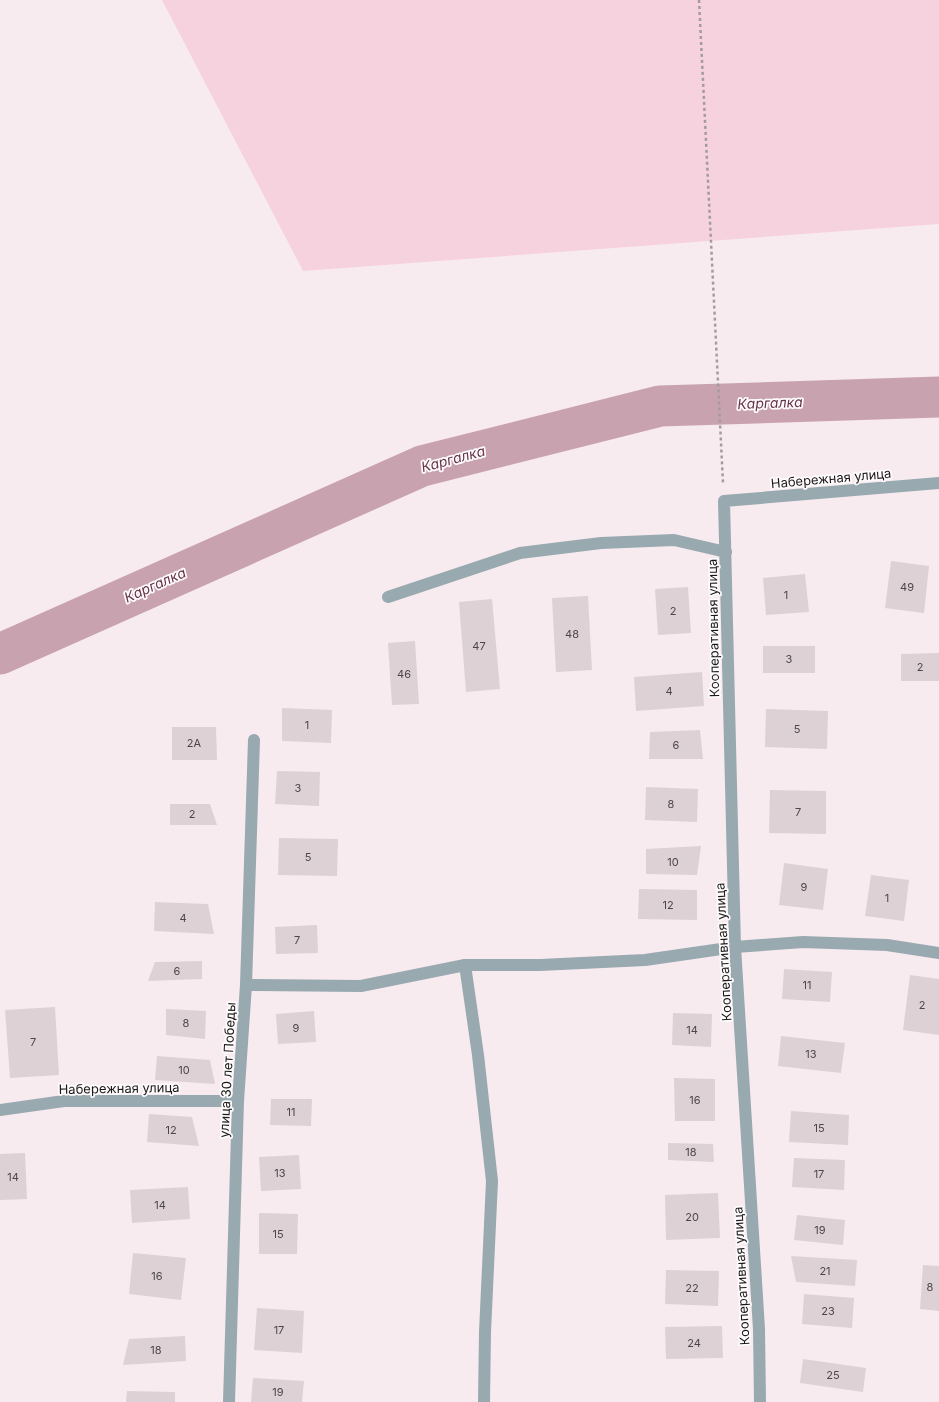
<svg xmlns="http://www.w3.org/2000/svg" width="939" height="1402" font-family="Inter,sans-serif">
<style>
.green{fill:#f6d2de}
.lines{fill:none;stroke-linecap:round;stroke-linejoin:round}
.river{stroke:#c9a2b0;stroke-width:41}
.building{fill:#ddd1d5}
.path{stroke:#a49b9e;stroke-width:2.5;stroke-dasharray:3 3;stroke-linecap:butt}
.minor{stroke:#98a9b0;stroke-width:12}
.labels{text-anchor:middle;stroke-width:3.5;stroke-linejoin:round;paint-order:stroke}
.number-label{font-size:11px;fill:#4c4648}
.street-label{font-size:13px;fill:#1c1819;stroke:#fefbfc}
.water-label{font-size:14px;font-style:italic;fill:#673349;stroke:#fefbfc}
</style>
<rect width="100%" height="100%" fill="#f8ebef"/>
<polygon class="green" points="162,0 939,0 939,224 303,271"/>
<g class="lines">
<polyline class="river" points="0,654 422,466 660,406 939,397"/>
</g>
<g class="building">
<polygon points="891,561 929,566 924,613 885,608"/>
<polygon points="805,574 809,612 766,615 763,578"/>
<polygon points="688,587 691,633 658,635 655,589"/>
<polygon points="588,596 592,670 556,672 552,598"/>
<polygon points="492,599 500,689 466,692 459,602"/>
<polygon points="415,641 419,704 392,705 388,643"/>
<rect x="763" y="646" width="52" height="27"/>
<polygon points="939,653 939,681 901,681 901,654"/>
<polygon points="702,672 704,706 636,711 634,677"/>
<polygon points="282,708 332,710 331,743 282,741"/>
<polygon points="766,709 828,711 827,749 765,747"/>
<polygon points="172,727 216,727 217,760 172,760"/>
<polygon points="700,730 703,759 649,759 650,732"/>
<polygon points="277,771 320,772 319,806 275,804"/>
<polygon points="646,787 698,789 697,822 645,820"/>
<polygon points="770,790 826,791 826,834 769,833"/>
<polygon points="170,804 210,804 217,825 170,825"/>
<polygon points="279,838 338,839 337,876 278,875"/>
<polygon points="701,846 697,875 646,874 646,849"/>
<polygon points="784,863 828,869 823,910 779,905"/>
<polygon points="871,875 909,880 904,921 865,916"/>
<polygon points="639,889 697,890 697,920 638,919"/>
<polygon points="155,902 208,904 214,934 154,931"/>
<polygon points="317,925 318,953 276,954 275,927"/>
<polygon points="202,961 202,979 148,981 155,962"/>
<polygon points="784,969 832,972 830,1002 782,999"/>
<polygon points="910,975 939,979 939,1035 903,1030"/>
<polygon points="55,1007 59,1075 10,1078 5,1010"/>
<polygon points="166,1009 206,1011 205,1039 166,1035"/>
<polygon points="314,1011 316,1042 278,1044 276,1014"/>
<polygon points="673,1013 712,1014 711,1047 672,1045"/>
<polygon points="781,1036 845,1043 841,1073 778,1066"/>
<polygon points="157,1056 210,1060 215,1084 155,1080"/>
<polygon points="674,1078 715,1079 715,1121 675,1121"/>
<polygon points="271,1099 312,1099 311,1126 270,1125"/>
<polygon points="791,1111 849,1115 848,1145 789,1142"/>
<polygon points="149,1114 192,1117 199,1146 147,1142"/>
<polygon points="668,1143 713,1144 714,1162 668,1160"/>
<polygon points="25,1153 27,1199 0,1200 0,1154"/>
<polygon points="299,1155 301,1189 261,1191 259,1157"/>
<polygon points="794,1158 845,1160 844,1190 792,1187"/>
<polygon points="188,1187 190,1219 132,1223 130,1190"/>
<polygon points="718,1193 720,1238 666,1240 665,1195"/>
<polygon points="259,1213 298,1214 297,1254 259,1254"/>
<polygon points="797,1215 845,1220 843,1245 794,1240"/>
<polygon points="133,1253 186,1258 181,1300 129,1294"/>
<polygon points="791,1256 857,1260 855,1286 796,1282"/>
<polygon points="923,1265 939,1266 939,1311 920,1309"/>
<polygon points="666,1270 719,1271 718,1306 665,1304"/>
<polygon points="804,1294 854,1298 852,1328 802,1324"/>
<polygon points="257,1308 304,1311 302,1353 254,1350"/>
<polygon points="722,1326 723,1358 666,1359 665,1327"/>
<polygon points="185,1336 186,1361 123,1365 129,1339"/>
<polygon points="803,1359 866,1368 863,1392 800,1383"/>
<polygon points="253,1378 304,1381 302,1402 251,1402"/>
<polygon points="127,1391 175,1392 175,1402 126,1402"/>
</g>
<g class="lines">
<polyline class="path" points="699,0 723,483"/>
<g class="minor">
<polyline points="388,597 520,553 601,543 674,540 726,552"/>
<polyline points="465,965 478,1055 492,1181 485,1332 484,1402"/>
<polyline points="246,985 361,986 465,965 540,965 645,960 735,947 803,942 887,945 939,953"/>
<polyline points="0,1110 64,1101 238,1101"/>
<polyline points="229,1402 238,1101 246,985 254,740"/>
<polyline points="760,1402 759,1329 735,947 724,501 939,483"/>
</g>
</g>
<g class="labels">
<g class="number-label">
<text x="907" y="591">49</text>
<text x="786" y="599">1</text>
<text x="673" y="615">2</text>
<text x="572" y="638">48</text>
<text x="479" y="650">47</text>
<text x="789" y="663">3</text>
<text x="920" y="671">2</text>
<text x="404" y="678">46</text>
<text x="669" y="695">4</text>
<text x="307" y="729">1</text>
<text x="797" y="733">5</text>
<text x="194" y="747">2А</text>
<text x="676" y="749">6</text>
<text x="298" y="792">3</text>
<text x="671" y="808">8</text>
<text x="798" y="816">7</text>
<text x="192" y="818">2</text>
<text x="308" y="861">5</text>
<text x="673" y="866">10</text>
<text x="804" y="891">9</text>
<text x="887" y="902">1</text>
<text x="668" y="909">12</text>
<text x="183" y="922">4</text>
<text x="297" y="944">7</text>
<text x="177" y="975">6</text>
<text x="807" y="989">11</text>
<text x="922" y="1009">2</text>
<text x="186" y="1027">8</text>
<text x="296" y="1032">9</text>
<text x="692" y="1034">14</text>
<text x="33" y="1046">7</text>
<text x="811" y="1058">13</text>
<text x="184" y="1074">10</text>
<text x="695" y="1104">16</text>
<text x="291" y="1116">11</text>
<text x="819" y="1132">15</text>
<text x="171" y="1134">12</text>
<text x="691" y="1156">18</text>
<text x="280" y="1177">13</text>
<text x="819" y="1178">17</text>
<text x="13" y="1181">14</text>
<text x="160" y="1209">14</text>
<text x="692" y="1221">20</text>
<text x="820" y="1234">19</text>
<text x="278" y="1238">15</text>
<text x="825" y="1275">21</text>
<text x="157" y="1280">16</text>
<text x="930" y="1291">8</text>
<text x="692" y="1292">22</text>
<text x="828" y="1315">23</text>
<text x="279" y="1334">17</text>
<text x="694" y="1347">24</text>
<text x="156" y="1354">18</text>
<text x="833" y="1379">25</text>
<text x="278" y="1396">19</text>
</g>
<g class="street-label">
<text transform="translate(831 478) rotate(-5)" y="5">Набережная улица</text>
<text transform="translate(713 628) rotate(-91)" y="5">Кооперативная улица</text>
<text transform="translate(723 952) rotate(-93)" y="5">Кооперативная улица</text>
<text transform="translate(227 1070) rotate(-87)" y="5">улица 30 лет Победы</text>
<text transform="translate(119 1088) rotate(-1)" y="5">Набережная улица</text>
<text transform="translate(741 1276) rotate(-93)" y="5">Кооперативная улица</text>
</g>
<g class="water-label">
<text transform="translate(770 403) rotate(-2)" y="5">Каргалка</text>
<text transform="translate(453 459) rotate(-15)" y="5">Каргалка</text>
<text transform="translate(155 585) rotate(-24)" y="5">Каргалка</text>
</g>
</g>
</svg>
